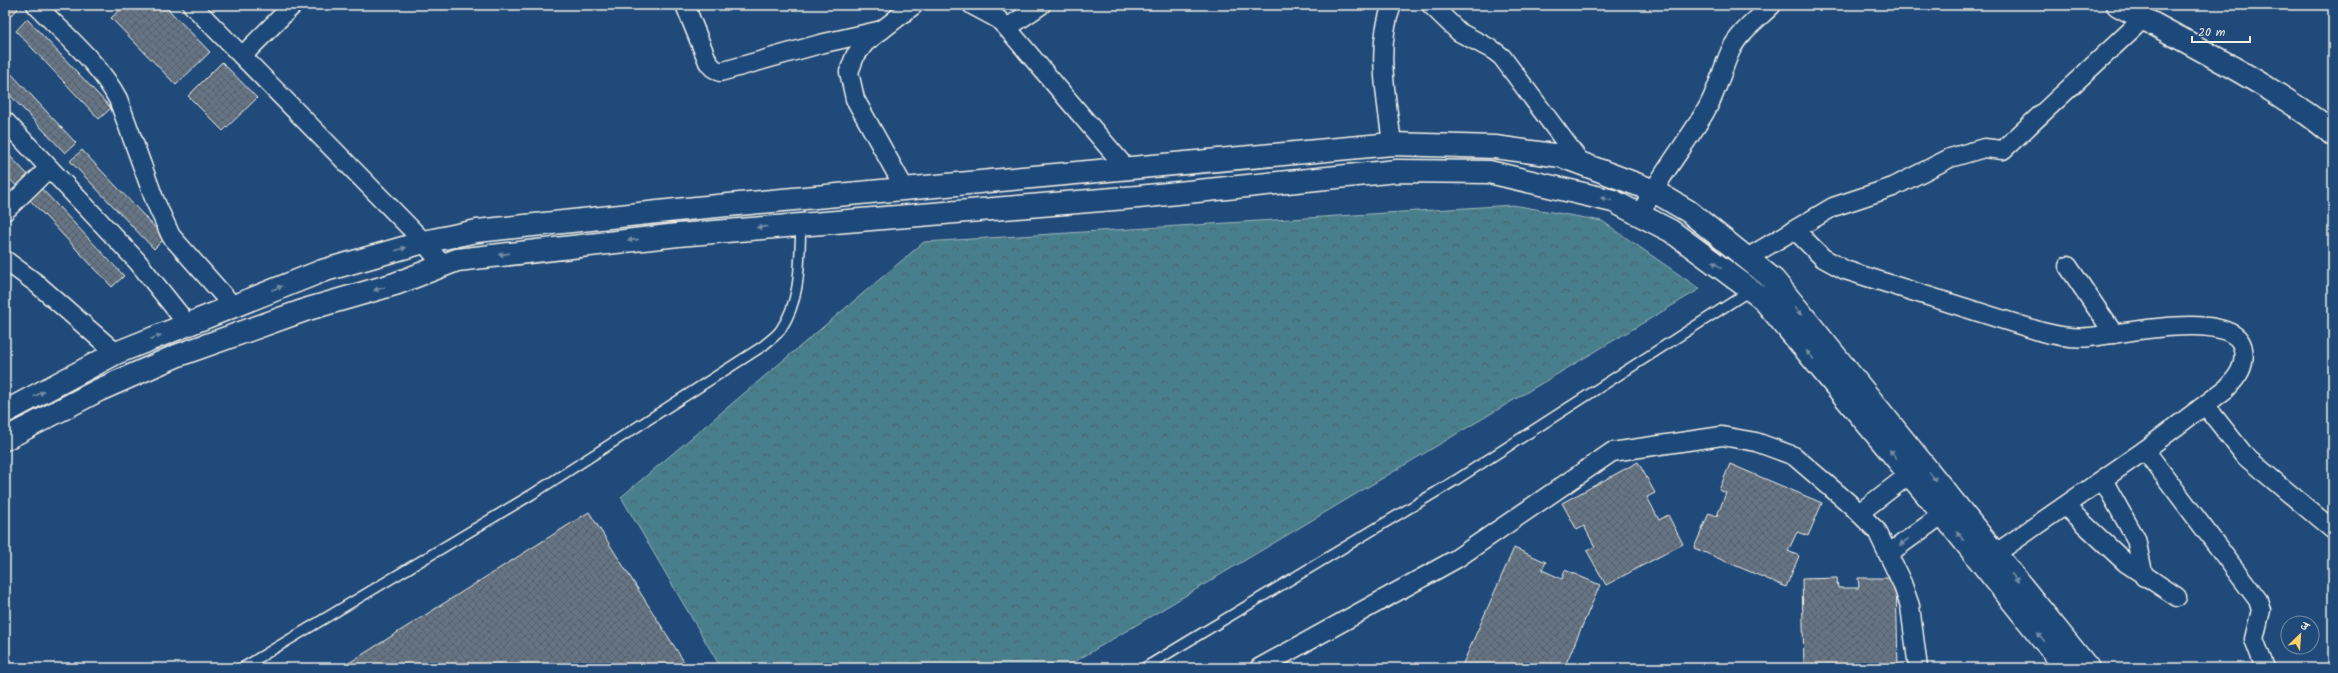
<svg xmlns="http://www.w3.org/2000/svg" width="2338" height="673" font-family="Kalam,'Playpen Sans Deva',sans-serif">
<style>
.forest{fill:url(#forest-crowns);stroke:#9fb8ba}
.building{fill:url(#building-cross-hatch);stroke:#f4f1e8}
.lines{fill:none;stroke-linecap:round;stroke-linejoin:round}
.service-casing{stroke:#f4f1e8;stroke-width:12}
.minor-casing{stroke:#f4f1e8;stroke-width:21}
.tertiary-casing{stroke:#f4f1e8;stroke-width:25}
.secondary-casing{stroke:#f4f1e8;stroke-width:25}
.service{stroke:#1f4a7a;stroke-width:9}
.minor{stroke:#1f4a7a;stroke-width:18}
.tertiary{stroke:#1f4a7a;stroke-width:22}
.secondary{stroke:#1f4a7a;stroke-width:22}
.oneway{fill:#748da6}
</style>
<defs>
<pattern id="forest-crowns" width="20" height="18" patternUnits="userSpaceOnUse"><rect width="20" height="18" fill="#4a7e8c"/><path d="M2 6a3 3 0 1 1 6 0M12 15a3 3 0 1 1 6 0" fill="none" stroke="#4a666c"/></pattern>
<pattern id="building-cross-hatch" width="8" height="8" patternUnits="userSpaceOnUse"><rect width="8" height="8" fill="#667586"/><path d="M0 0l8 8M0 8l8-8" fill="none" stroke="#585e66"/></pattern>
</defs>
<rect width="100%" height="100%" fill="#1f4a7a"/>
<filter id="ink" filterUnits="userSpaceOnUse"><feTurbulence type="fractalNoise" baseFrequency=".025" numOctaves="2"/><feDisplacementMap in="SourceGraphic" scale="8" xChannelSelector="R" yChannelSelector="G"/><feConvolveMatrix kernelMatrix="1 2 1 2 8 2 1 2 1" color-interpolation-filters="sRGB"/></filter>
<g filter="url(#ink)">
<polygon class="forest" points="1513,205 1602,221 1700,289 1064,668 721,668 621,497 924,242"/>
<g class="building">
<polygon points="5,5 14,5 18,9 6,20"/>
<polygon points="125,5 164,5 210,52 176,85 111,18"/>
<polygon points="27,19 111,108 99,119 16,31"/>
<polygon points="222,62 257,98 223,131 188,96"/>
<polygon points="5,67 76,143 65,153 5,90"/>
<polygon points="82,150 165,238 154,249 70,161"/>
<polygon points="5,151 34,181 22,192 5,174"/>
<polygon points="41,188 124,276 112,287 29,199"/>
<polygon points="1638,462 1655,493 1647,497 1659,520 1668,515 1683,544 1606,585 1587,551 1595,547 1584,526 1577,530 1562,503"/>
<polygon points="1730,464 1822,503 1808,536 1797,532 1788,551 1799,556 1786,587 1694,548 1709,513 1717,516 1726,493 1719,490"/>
<polygon points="589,512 688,668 341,668"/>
<polygon points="1514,548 1546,562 1542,570 1562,579 1565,570 1600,585 1564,668 1461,668"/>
<polygon points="1837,578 1838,588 1859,588 1858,578 1896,578 1898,668 1804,668 1802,579"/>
</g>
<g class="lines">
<g class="service-casing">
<g id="service">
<path d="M 242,668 L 531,495 L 763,346 C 768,341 777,336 781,329 C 802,298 799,260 801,224"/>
<polyline points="1144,668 1456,480 1751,290"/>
</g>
</g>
<g class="minor-casing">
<g id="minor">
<path d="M 36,5 C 64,34 99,63 118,99 L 155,201 L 171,236 L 233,306"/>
<polyline points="192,5 424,242 443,266"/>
<polyline points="685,5 708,62 713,68 720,72 820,44 882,30"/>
<polyline points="972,5 998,19 1007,28 1126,168"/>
<path d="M 1392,5 C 1375,48 1387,99 1392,144"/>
<polyline points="1431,5 1459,32 1493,50 1502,57 1581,163"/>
<polyline points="1007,28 1041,5"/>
<polyline points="242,56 293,5"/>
<polyline points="5,121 137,261 188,325"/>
<polyline points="905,189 855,99 849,72 855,56 865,43 914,5"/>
<polyline points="5,211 49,168"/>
<path d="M 1640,215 C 1658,178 1684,147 1705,112 C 1717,93 1721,72 1730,52 C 1738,33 1758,19 1772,5"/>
<path d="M 1795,230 L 1823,258 L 1845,270 L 2042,332 C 2058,336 2074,339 2090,337 C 2117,335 2236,307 2243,349 C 2246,366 2238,377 2226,389 L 2145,450 L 1995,554"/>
<polyline points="1747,258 1833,207 1893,187 1950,158 1984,148 2003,150 2143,19"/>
<polyline points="5,260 36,283 116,353"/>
<polyline points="2068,266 2114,334"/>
<polyline points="2205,405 2246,457 2333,530"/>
<polyline points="2145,450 2258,600 2261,610 2254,639 2265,668"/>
<polyline points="2103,480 2136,539 2144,577"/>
<polyline points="2065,506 2126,563 2177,597"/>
<polyline points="1859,513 1910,474"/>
<polyline points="1888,554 1943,514"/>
<polyline points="1259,668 1456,559 1612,452 1722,436 1756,442 1794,456 1851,505 1877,531 1902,583 1910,606 1918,668"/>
</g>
</g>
<g class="tertiary-casing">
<path id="tertiary" d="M 2118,5 C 2170,33 2223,60 2274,92 C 2294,105 2316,118 2333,135"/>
</g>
<g class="secondary-casing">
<g id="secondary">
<polyline points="5,412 116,353 322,271 424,242 477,231 696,208 1392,144 1495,147 1561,156 1652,190 1688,211 1774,280 2088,668"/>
<polyline points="5,439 99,390 176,356 308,309 395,284 457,260 678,235 1138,197 1397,171 1489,172 1613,201 1671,231 1763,299 1936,506 2066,668"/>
</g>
</g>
<use href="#service" class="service"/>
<use href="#minor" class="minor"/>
<use href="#tertiary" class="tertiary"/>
<use href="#secondary" class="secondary"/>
</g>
<defs><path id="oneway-solid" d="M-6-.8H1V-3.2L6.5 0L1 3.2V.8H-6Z"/></defs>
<g class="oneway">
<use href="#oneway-solid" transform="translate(1606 199) rotate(-166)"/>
<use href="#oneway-solid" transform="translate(762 227) rotate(175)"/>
<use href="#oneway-solid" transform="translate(633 240) rotate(174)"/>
<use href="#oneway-solid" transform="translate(401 249) rotate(-16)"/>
<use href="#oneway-solid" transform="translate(504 254) rotate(173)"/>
<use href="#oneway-solid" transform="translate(1717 265) rotate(-143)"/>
<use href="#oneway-solid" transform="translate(277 288) rotate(-21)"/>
<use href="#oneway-solid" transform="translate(379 289) rotate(164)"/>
<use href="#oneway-solid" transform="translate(1798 311) rotate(52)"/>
<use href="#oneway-solid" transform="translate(156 337) rotate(-22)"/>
<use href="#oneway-solid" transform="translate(1810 355) rotate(-130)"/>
<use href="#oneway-solid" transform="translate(39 394) rotate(-28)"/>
<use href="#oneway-solid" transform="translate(1893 454) rotate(-130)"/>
<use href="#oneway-solid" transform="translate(1933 477) rotate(51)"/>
<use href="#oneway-solid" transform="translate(1960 536) rotate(-129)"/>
<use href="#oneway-solid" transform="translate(1904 542) rotate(143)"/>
<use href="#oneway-solid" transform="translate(2015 578) rotate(51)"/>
<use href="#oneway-solid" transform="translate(2041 637) rotate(-129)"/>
</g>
</g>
<rect width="2338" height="673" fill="none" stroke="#1f4a7a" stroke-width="20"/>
<rect x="10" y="10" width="2318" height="653" fill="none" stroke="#f4f1e8" stroke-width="1.5" filter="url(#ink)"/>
<g transform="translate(2300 635) rotate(25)"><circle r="19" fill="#1f4a7a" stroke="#748da6"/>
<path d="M0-3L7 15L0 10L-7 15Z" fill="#ffd166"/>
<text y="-6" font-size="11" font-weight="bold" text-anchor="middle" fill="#f4f1e8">उ</text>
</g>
<path d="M2192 36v6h58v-6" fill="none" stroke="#f4f1e8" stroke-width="2"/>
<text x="2198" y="36" font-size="12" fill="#f4f1e8" stroke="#1f4a7a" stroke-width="3" paint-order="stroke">20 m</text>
</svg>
